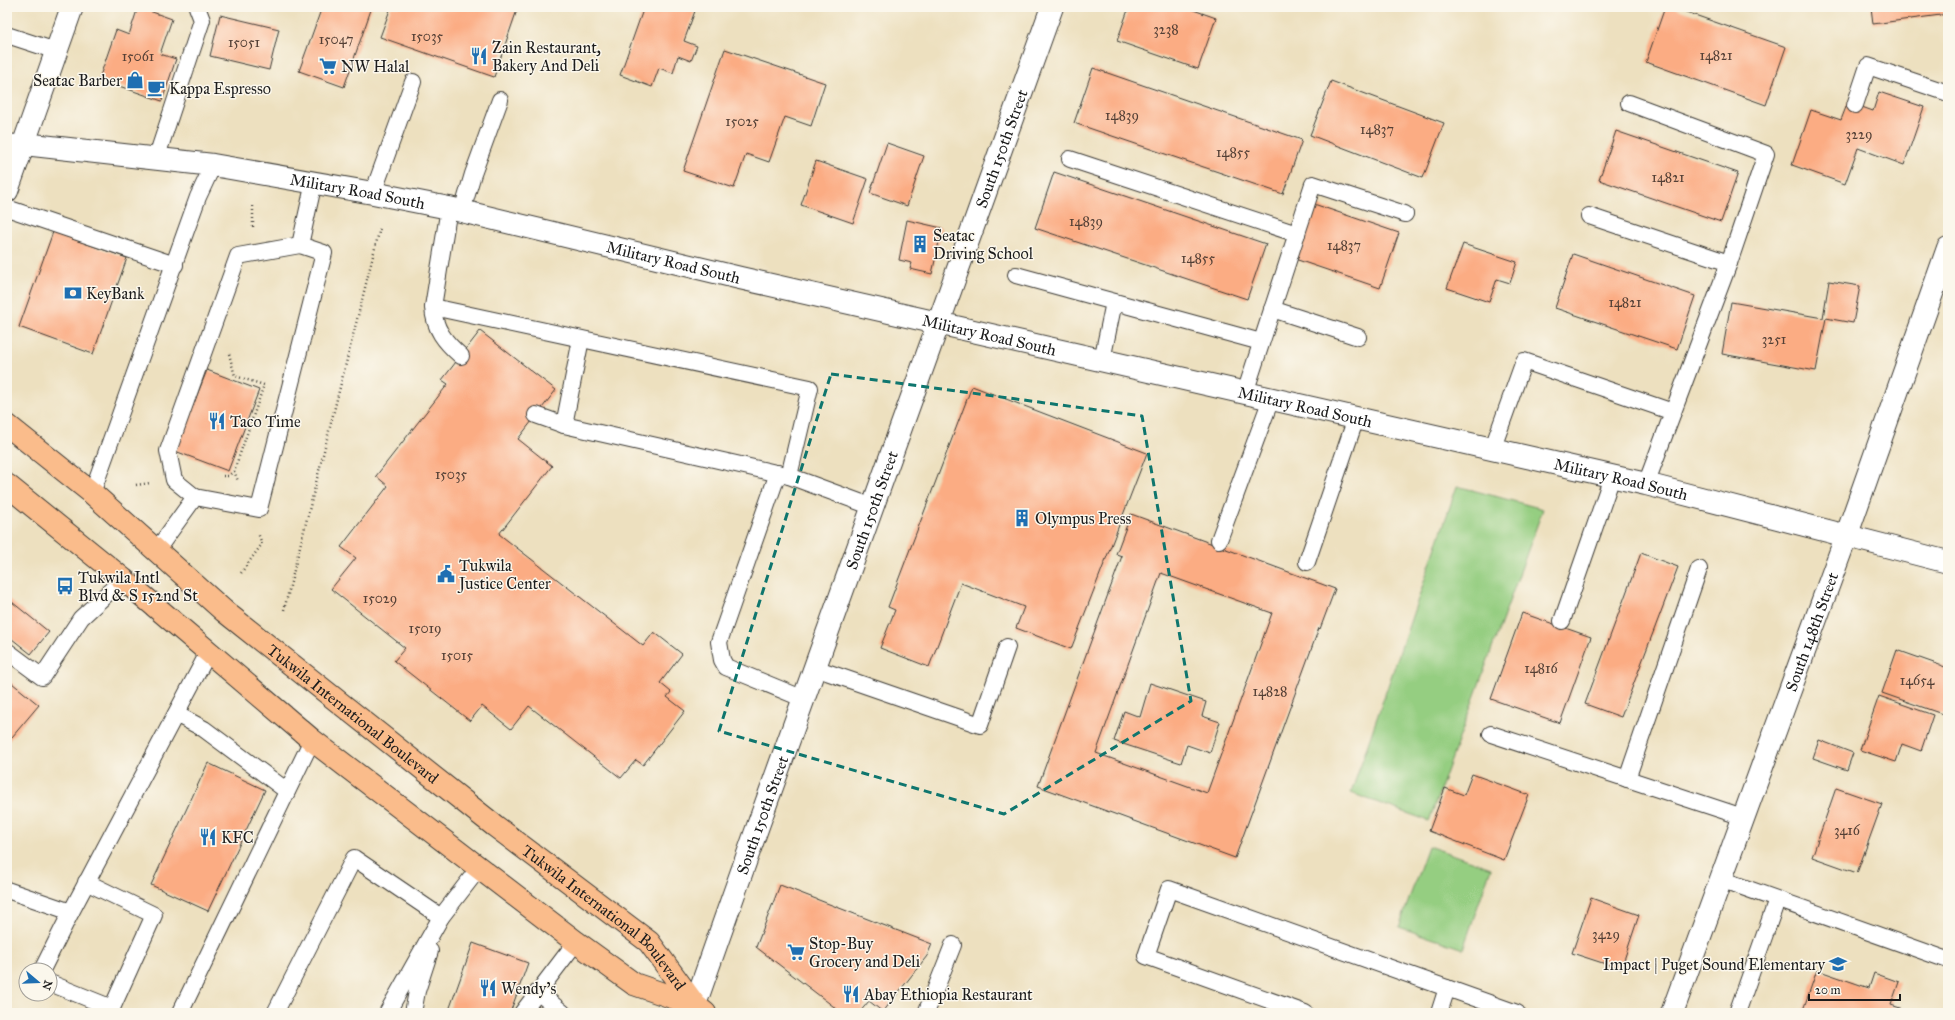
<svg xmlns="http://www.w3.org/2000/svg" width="1955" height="1020" font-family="'IM FELL Great Primer',serif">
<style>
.green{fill:#95ce81;stroke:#58754e}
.building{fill:#fbac83;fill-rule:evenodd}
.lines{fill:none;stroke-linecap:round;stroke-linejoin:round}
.service-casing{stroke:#3b3934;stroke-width:18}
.minor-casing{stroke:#3b3934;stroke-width:24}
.tertiary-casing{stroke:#3b3934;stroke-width:24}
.primary-casing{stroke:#3b3934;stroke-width:24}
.path{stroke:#3b3934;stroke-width:2.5;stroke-dasharray:1 3;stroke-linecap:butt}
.service{stroke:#fff;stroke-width:16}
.minor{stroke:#fff;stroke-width:22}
.tertiary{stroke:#fff;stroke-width:22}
.primary{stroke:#fabc8b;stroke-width:22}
.marked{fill:none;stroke:#0f766e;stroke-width:3;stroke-dasharray:8 5;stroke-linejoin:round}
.labels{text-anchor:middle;stroke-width:3;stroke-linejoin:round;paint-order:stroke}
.number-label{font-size:14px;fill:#544036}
.poi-label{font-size:16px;fill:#1c1c1c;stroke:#fbf7ec;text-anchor:start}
.street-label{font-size:16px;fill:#1c1c1c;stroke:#fbf7ec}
</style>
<rect width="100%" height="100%" fill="#fbf7ec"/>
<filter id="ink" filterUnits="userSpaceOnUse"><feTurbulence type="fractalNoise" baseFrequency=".025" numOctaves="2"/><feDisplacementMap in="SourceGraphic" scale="8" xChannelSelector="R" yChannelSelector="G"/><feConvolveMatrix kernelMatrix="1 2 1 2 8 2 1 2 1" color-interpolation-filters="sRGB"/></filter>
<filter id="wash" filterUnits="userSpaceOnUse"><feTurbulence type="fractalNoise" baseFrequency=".012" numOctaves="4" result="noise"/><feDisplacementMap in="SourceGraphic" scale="16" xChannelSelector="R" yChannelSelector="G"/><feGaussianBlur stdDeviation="0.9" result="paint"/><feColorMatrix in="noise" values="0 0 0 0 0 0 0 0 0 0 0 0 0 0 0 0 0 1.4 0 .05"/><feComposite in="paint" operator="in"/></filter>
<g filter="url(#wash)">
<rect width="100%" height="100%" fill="#ede0bf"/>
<g class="green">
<polygon points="1457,486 1543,509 1429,821 1351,793"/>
<polygon points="1428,846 1491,868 1463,949 1399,927"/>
</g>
<g id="blocks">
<g class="building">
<polygon points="7,7 12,7 7,22"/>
<polygon points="138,7 172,19 160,54 176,59 162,101 99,79 116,30 129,35"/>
<polygon points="322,7 372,7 344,87 299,71"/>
<polygon points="391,7 518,7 494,77 380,37"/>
<polygon points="644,7 684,7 695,11 684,41 697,46 691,61 678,56 673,73 659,68 652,87 620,75"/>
<polygon points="1129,7 1185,7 1216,18 1198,69 1117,41"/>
<polygon points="1665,7 1672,7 1786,47 1766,105 1646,62"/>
<polygon points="1871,7 1948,7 1948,14 1873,24"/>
<polygon points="220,15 279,29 269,70 210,56"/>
<polygon points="725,49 825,83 811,126 785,117 769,162 746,154 734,188 683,171"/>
<polygon points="1093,68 1302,140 1283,194 1074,123"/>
<polygon points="1331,81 1444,123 1423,178 1310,135"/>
<polygon points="1879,92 1924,107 1904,165 1858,148 1845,184 1792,165 1811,110 1841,120 1848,102 1873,111"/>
<polygon points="1616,131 1738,173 1721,222 1599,180"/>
<polygon points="887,143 924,156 907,206 870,193"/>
<polygon points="816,161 868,179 853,223 801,205"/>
<polygon points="1054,172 1266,244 1247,299 1035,228"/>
<polygon points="1308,202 1399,233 1380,288 1289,257"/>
<polygon points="907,220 942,228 932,274 910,269 912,263 899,260"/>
<polygon points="53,232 127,258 93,354 19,327"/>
<polygon points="1463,244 1517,262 1510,283 1497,279 1489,302 1447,288"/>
<polygon points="1573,254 1695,296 1677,349 1555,308"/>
<polygon points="1829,281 1860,286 1853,323 1826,318 1816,371 1722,354 1731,302 1823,318"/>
<polygon points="480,331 556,390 518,439 552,466 499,534 643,646 654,632 682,654 660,683 671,692 667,697 685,711 643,765 636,760 621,778 529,706 511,729 482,706 470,721 394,661 405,648 331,589 356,558 341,547 388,486 376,476 448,384 442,380"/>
<polygon points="207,370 259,390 228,471 175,451"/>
<polygon points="972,386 1147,453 1071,649 1016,628 1024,607 961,583 929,667 880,648 895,610 888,607"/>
<path d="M 1131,514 L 1335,589 L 1320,629 L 1319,628 L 1235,858 L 1038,786 L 1122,556 L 1116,554 ZM 1161,573 L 1272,613 L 1207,793 L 1096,753 Z"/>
<polygon points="1641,553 1678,567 1621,717 1585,704"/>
<polygon points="7,598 49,632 31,654 7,635"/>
<polygon points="1522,613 1591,637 1560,723 1491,699"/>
<polygon points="1897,650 1948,668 1948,716 1882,693"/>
<polygon points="7,679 39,705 7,743"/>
<polygon points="1150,683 1206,702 1202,716 1220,722 1210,753 1187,745 1181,763 1114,741 1124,711 1140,717"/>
<polygon points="1879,696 1933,715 1921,751 1902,744 1896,762 1860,750"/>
<polygon points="1819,740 1853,753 1847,770 1813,758"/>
<polygon points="208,763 265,790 208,911 151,885"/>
<polygon points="1472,774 1529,795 1504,860 1429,831 1445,788 1464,795"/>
<polygon points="1836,788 1882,804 1857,873 1812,857"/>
<polygon points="780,885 932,944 927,956 883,1012 869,1001 859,1013 842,1013 756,947"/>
<polygon points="1591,898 1639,915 1621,969 1572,953"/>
<polygon points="473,943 528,963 510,1013 448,1013"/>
<polygon points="1817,970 1869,988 1874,973 1899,982 1891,1005 1915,1013 1802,1013"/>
</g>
</g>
</g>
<g filter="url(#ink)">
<use href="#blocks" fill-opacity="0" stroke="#3b3934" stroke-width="1"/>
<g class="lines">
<g class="service-casing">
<g id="service">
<polyline points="7,35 56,51"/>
<polyline points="1629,103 1766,154 1729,263 1646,484"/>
<polyline points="1855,105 1868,66 1948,93"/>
<polyline points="7,142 24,144"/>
<polyline points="156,159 202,20 197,7"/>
<polyline points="1070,159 1297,234"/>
<polyline points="373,193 413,82"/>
<polyline points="7,208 175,265"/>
<path d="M 449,208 L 433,307 C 434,329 445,342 461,356"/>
<polyline points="462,211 473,174 500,100"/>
<polyline points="1589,216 1729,263"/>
<polyline points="1016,275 1261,342"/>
<polyline points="433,307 810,388 789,476"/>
<polyline points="1272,309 1358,337"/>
<polyline points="1102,360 1114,302"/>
<polyline points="1245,393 1313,184 1405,214"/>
<polyline points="536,415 564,425 789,476 873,507"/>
<polyline points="564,425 581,339"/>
<polyline points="1492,450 1524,361 1673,412"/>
<polyline points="778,473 719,642 722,660 726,667 804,699"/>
<polyline points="92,493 198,197 213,165"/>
<polyline points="195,497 174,480 168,451 238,256 300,245"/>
<polyline points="1219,540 1271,399"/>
<polyline points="156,551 195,497 259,509 324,253 300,245 314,182"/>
<polyline points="1307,562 1356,418"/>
<polyline points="1562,621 1612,477"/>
<polyline points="7,651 42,677 81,618 123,579"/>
<polyline points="815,668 980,725 1007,647"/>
<polyline points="176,714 204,729 287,791"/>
<polyline points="1491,734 1743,817"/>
<polyline points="1627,779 1699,569"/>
<polyline points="1720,879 1948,960"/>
<polyline points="7,890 71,912 208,653"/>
<polyline points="42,970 71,912"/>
<polyline points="50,983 112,1008 154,915 86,882"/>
<polyline points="538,992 563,1013"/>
<polyline points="180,1013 312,740"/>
<polyline points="275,1013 354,858 441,917"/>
<polyline points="387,1013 441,917 479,868"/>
<polyline points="413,1013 417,991 430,951"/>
<polyline points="522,1013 576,942"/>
<polyline points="926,1013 953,945"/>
<polyline points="1305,1013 1146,956 1169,889 1517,1013"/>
<polyline points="1439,1013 1447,988"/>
<polyline points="1737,1013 1777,900"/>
</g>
</g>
<g class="minor-casing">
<g id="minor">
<path id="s1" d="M 692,1013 L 754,837 L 1052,7"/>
<path id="s2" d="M 1672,1013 L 1846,537 L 1948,248"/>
</g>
</g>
<g class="tertiary-casing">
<g id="tertiary">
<path id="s3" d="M 24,144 L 213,165 L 373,193 L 449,208 L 740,278 L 1646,484 L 1948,562"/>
<polyline points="7,191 72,7"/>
</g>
</g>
<g class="primary-casing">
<g id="primary">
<path id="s4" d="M 7,425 L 92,493 L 224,611 L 495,826 L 649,942 L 695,1005 L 705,1013"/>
<polyline points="7,485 123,579 312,740 576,942 634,984 695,1005"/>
</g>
</g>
<g class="path">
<polyline points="253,206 253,230"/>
<polyline points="234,471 238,481"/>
<polyline points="223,476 228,476 234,471 264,385 235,376 229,354"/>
<polyline points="136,485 150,483"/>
<polyline points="241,573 262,544 258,533"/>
<polyline points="284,610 380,228"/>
</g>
<use href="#service" class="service"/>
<use href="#minor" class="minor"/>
<use href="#tertiary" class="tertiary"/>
<use href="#primary" class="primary"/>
</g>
</g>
<path class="marked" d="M 831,374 L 1142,416 L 1191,701 L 1004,814 L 719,731 Z"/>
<defs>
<g id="restaurant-bare" transform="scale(1.38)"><path d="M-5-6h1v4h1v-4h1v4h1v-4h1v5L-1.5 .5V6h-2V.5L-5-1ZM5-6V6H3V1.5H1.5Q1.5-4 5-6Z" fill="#1f6fb2" stroke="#fbf7ec" stroke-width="2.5" paint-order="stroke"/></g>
<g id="supermarket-bare" transform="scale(1.38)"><path d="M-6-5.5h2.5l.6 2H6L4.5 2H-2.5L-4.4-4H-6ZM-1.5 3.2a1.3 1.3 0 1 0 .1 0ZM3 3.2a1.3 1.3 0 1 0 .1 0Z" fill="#1f6fb2" stroke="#fbf7ec" stroke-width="2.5" paint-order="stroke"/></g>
<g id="shop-bare" transform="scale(1.38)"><path d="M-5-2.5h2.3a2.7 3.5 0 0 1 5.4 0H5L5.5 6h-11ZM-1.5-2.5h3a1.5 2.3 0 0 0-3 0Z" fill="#1f6fb2" stroke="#fbf7ec" stroke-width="2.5" paint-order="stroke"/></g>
<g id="cafe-bare" transform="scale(1.38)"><path d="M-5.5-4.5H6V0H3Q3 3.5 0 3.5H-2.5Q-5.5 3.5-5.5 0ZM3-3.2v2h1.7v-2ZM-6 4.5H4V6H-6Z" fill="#1f6fb2" stroke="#fbf7ec" stroke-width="2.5" paint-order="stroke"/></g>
<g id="building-bare" transform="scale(1.38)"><path d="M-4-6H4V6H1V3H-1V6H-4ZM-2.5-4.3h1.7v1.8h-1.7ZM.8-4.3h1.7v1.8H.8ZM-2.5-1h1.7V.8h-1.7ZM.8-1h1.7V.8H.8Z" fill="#1f6fb2" stroke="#fbf7ec" stroke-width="2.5" paint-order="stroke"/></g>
<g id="bank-bare" transform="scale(1.38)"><path d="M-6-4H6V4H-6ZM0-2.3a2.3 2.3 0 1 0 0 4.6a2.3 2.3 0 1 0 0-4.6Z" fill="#1f6fb2" stroke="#fbf7ec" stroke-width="2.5" paint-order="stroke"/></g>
<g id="civic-bare" transform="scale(1.38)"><path d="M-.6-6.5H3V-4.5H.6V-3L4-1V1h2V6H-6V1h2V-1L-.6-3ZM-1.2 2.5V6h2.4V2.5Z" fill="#1f6fb2" stroke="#fbf7ec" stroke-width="2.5" paint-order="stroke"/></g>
<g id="bus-bare" transform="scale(1.38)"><path d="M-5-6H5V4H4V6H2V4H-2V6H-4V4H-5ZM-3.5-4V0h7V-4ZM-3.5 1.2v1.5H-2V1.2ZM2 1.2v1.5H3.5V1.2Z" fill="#1f6fb2" stroke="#fbf7ec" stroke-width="2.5" paint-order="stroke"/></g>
<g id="school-bare" transform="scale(1.38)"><path d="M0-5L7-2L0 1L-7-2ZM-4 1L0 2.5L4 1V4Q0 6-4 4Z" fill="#1f6fb2" stroke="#fbf7ec" stroke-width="2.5" paint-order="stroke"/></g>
</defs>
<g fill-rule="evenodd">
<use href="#restaurant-bare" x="479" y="56"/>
<use href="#supermarket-bare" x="328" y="66"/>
<use href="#shop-bare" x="135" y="80"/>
<use href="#cafe-bare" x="156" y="88"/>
<use href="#building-bare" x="920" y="244"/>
<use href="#bank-bare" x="73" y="293"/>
<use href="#restaurant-bare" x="217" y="421"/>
<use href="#building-bare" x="1022" y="518"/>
<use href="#civic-bare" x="446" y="574"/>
<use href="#bus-bare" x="65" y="586"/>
<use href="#restaurant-bare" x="208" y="837"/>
<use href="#supermarket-bare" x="796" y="952"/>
<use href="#school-bare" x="1838" y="964"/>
<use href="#restaurant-bare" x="488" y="988"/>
<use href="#restaurant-bare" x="851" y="994"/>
</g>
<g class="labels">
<g class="number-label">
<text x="1166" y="34">3238</text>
<text x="427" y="41">15035</text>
<text x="336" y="44">15047</text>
<text x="244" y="47">15051</text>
<text x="1716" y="60">14821</text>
<text x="138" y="61">15061</text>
<text x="1122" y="120">14839</text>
<text x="742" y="126">15025</text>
<text x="1377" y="134">14837</text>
<text x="1859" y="139">3229</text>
<text x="1233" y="157">14855</text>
<text x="1668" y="182">14821</text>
<text x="1086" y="226">14839</text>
<text x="1344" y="250">14837</text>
<text x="1198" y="263">14855</text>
<text x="1625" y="307">14821</text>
<text x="1774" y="344">3251</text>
<text x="451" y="479">15035</text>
<text x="380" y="603">15029</text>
<text x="425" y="633">15019</text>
<text x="457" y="660">15015</text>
<text x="1541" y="673">14816</text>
<text x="1917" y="685">14654</text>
<text x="1270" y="696">14828</text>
<text x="1847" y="835">3416</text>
<text x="1606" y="939">3429</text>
</g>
<g class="poi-label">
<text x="492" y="53">Zain Restaurant,<tspan x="492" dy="18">Bakery And Deli</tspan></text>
<text x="341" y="72">NW Halal</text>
<text x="122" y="86" text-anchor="end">Seatac Barber</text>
<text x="169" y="94">Kappa Espresso</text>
<text x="933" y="241">Seatac<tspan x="933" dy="18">Driving School</tspan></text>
<text x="86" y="299">KeyBank</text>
<text x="230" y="427">Taco Time</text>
<text x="1035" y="524">Olympus Press</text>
<text x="459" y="571">Tukwila<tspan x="459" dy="18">Justice Center</tspan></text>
<text x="78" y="583">Tukwila Intl<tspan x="78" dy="18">Blvd &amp; S 152nd St</tspan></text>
<text x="221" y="843">KFC</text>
<text x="809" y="949">Stop-Buy<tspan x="809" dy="18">Grocery and Deli</tspan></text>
<text x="1825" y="970" text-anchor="end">Impact | Puget Sound Elementary</text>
<text x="501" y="994">Wendy's</text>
<text x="864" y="1000">Abay Ethiopia Restaurant</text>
</g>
<g class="street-label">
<text dy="6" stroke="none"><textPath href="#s1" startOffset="918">South 150th Street</textPath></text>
<text dy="6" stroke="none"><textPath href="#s3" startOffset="337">Military Road South</textPath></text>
<text dy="6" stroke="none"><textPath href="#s3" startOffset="661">Military Road South</textPath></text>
<text dy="6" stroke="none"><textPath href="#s3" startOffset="985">Military Road South</textPath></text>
<text dy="6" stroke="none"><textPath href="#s3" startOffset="1309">Military Road South</textPath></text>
<text dy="6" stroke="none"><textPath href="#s3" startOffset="1633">Military Road South</textPath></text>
<text dy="6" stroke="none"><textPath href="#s1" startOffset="534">South 150th Street</textPath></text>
<text dy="6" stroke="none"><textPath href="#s2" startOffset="406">South 148th Street</textPath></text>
<text dy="6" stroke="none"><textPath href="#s4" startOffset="451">Tukwila International Boulevard</textPath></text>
<text dy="6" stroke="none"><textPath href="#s1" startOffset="210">South 150th Street</textPath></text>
<text dy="6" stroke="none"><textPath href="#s4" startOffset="775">Tukwila International Boulevard</textPath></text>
</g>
</g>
<rect width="1955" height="1020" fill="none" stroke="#fbf7ec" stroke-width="24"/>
<g transform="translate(38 982) rotate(109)"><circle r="19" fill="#fbf7ec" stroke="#a29f99"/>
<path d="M0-3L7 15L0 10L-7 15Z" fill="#1f6fb2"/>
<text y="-6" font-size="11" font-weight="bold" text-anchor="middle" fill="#1c1c1c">N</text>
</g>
<path d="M1809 994v6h91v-6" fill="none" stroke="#1c1c1c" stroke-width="2"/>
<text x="1815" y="994" font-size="12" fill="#1c1c1c" stroke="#fbf7ec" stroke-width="3" paint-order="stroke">20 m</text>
</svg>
